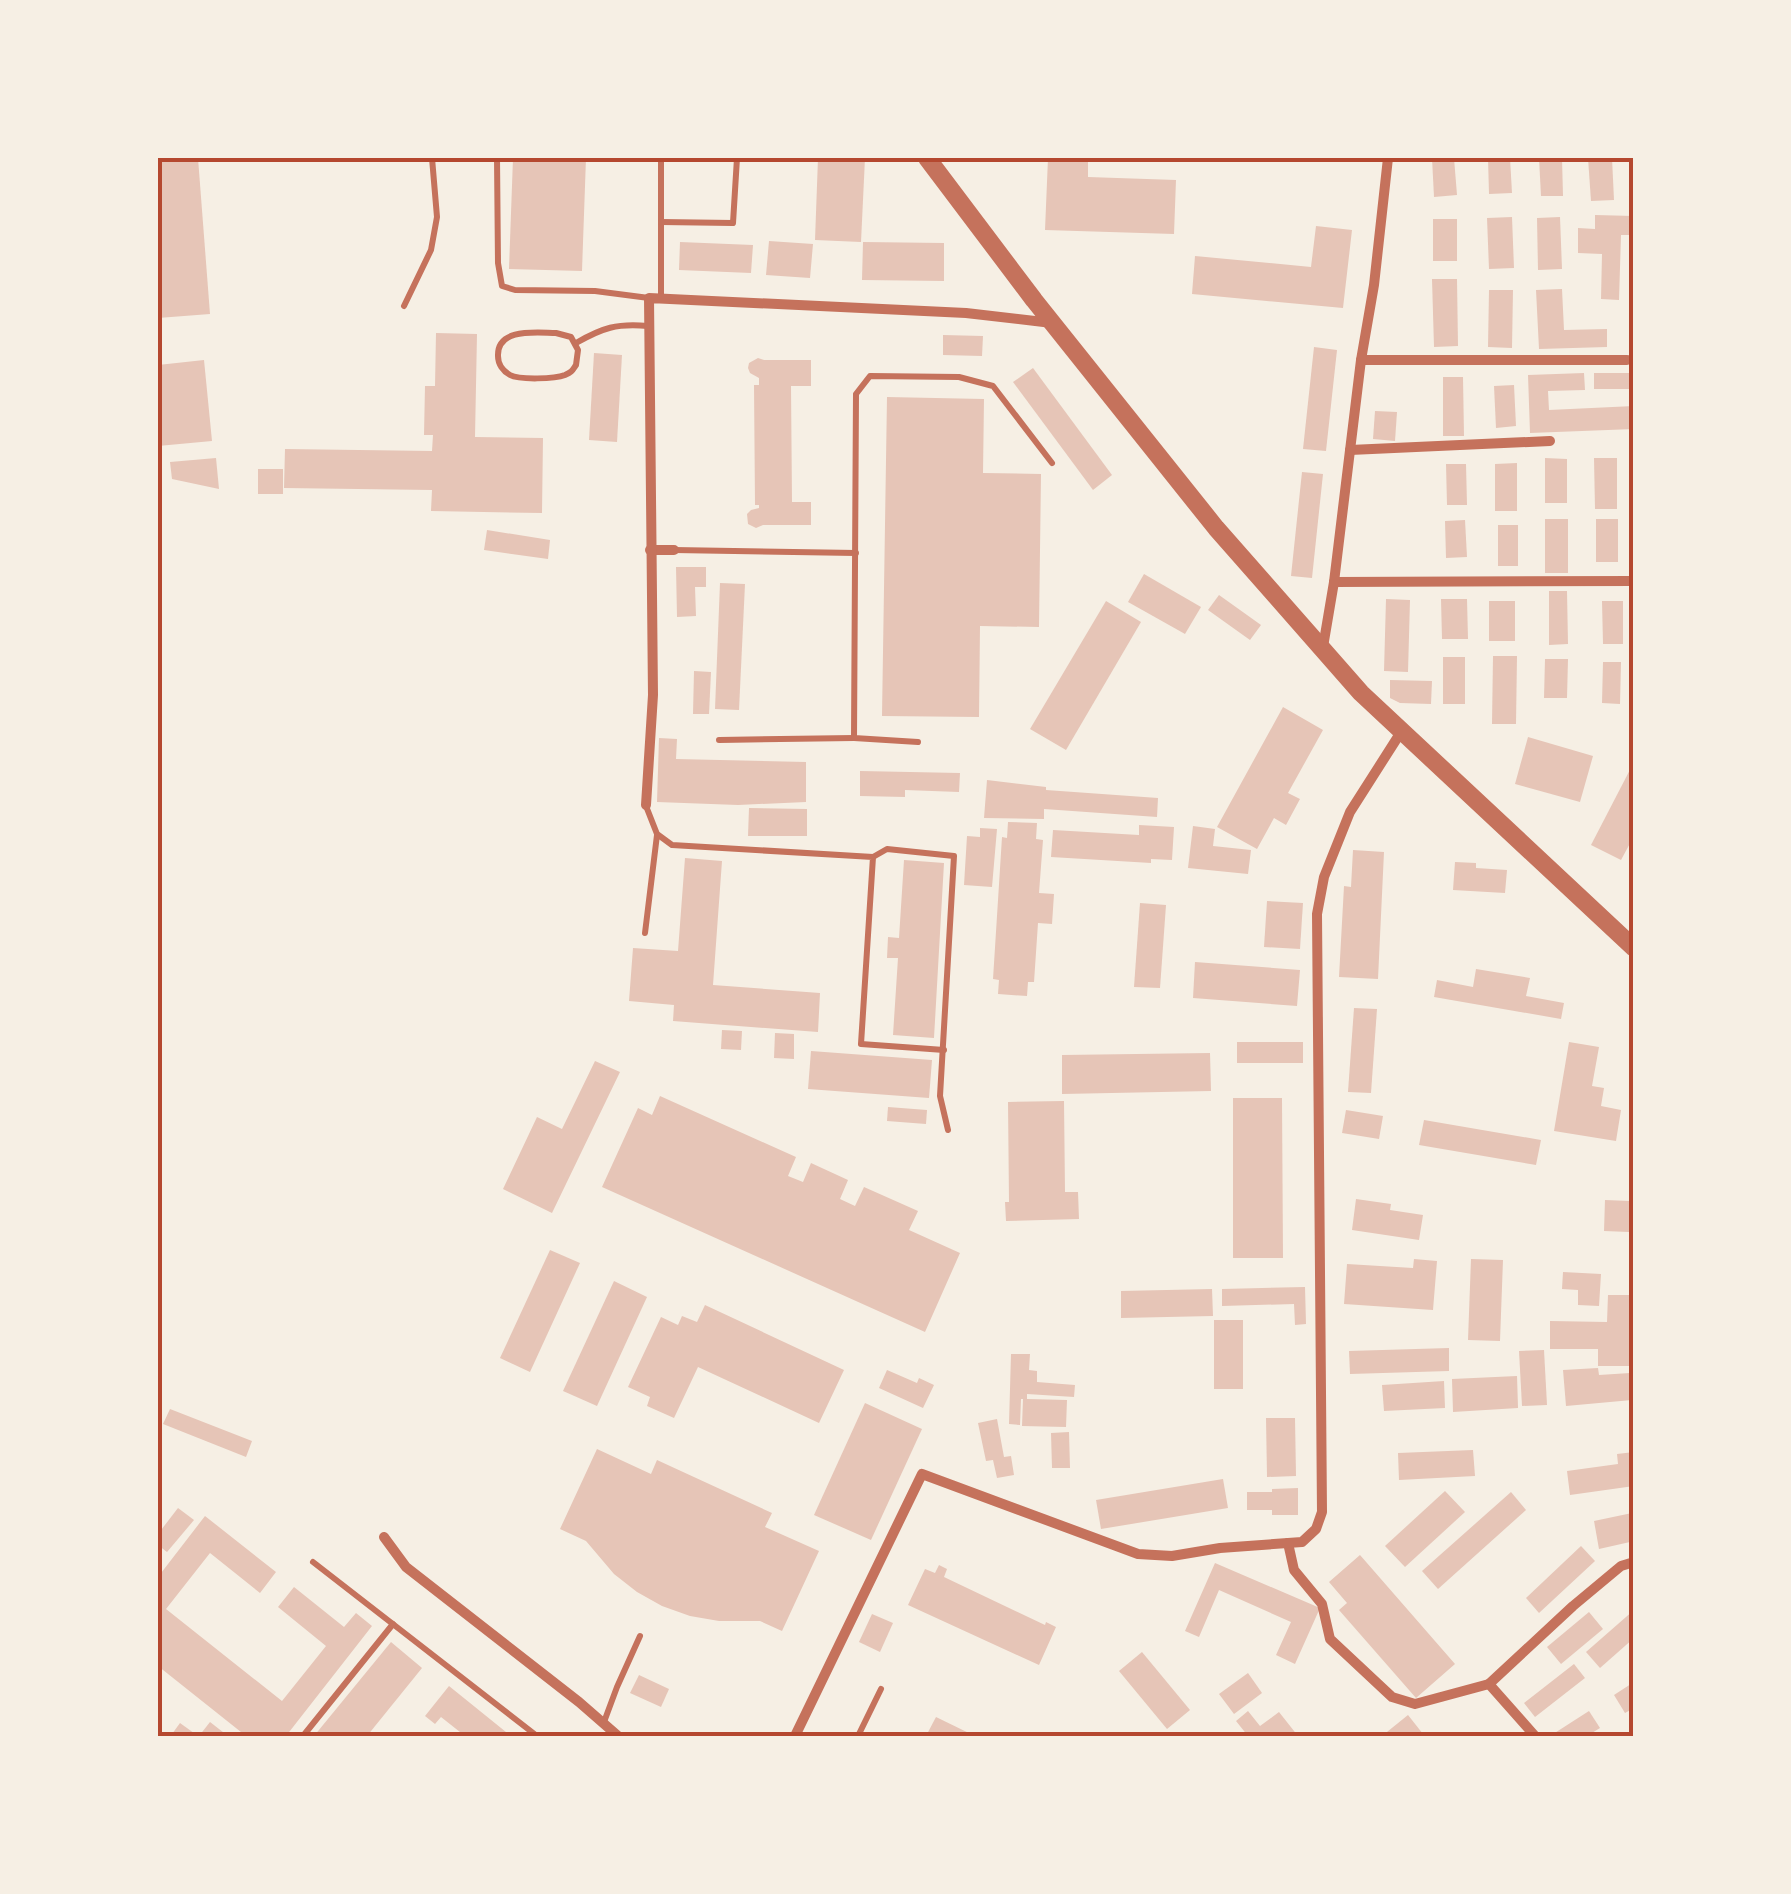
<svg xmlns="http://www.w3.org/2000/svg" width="1791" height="1894" font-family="'Fira Sans Condensed',sans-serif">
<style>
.building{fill:#e6c5b7}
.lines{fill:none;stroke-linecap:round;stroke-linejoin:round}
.service{stroke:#c5725c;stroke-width:6}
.minor{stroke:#c5725c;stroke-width:10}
.tertiary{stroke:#c5725c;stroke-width:18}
.neatline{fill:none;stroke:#b5482f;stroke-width:4}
</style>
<rect width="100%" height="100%" fill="#f6efe4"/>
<g class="building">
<polygon points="158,158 198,158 210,314 158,318"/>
<polygon points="513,158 586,158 582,271 509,269"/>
<polygon points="818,158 865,158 861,242 815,240"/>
<polygon points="1048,158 1088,158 1088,177 1176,180 1174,234 1045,230"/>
<polygon points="1432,158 1454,158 1457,195 1434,197"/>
<polygon points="1488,158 1510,158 1512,193 1489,194"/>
<polygon points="1539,158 1562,158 1563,196 1541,196"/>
<polygon points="1588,158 1612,158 1614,200 1591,201"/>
<polygon points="1595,215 1634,216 1634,235 1621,235 1619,300 1601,299 1602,254 1578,253 1578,228 1595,229"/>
<polygon points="1512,217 1514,268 1489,269 1487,218"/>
<polygon points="1560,217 1562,269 1538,270 1537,218"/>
<rect x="1433" y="219" width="24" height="42"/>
<polygon points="1316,226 1352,230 1343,308 1192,294 1195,256 1311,267"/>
<polygon points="769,241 813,244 810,278 766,275"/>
<polygon points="680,242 753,245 751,273 679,270"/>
<polygon points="863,242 944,243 944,281 862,280"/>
<polygon points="1432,279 1457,279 1458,346 1434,347"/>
<polygon points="1562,289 1564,330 1607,329 1607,347 1539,349 1536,290"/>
<polygon points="1489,290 1513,290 1512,348 1488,347"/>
<polygon points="436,333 477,334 475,437 543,438 542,513 431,511 432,490 284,488 285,449 432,451 433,435 424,435 425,386 435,386"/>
<polygon points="943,335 983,336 982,356 943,355"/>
<polygon points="1314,347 1337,350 1326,451 1303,449"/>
<polygon points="594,353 622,355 617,442 589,440"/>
<polygon points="758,358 764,360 811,360 811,386 791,386 792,502 811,502 811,525 763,525 756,528 748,524 747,514 751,510 759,508 759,505 755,505 754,385 759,385 759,378 750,373 748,368 749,363"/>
<polygon points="204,360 212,441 158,446 158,365"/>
<polygon points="1033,368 1112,475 1093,490 1013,382"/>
<polygon points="1584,373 1585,390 1548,391 1549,410 1634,406 1634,429 1530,433 1528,375"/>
<rect x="1594" y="373" width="40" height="16"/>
<polygon points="1443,377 1463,377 1464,436 1443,436"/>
<polygon points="1514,385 1516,426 1496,428 1494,386"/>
<polygon points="887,397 984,399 983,473 1041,474 1039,627 980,626 979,717 882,716"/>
<polygon points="1375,411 1397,412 1395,441 1373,439"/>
<polygon points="216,458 219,489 172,479 170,462"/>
<polygon points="1545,458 1567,459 1567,503 1545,503"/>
<polygon points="1594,458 1617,458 1617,509 1595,509"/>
<polygon points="1517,463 1517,511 1495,511 1495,464"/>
<polygon points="1446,464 1466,464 1467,505 1447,505"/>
<rect x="258" y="469" width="25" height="25"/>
<polygon points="1302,472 1323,474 1312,578 1291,576"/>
<rect x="1545" y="519" width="23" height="54"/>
<rect x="1596" y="519" width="22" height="43"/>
<polygon points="1465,520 1467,557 1446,558 1445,521"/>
<rect x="1498" y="525" width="20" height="41"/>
<polygon points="487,530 550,540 548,559 484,550"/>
<polygon points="676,567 706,567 706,587 695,587 696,616 677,617"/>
<polygon points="1144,574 1201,607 1185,634 1128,602"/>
<polygon points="720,583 745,584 739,710 715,709"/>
<polygon points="1549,591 1567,591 1568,644 1549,645"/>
<polygon points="1219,595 1261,625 1250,640 1208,610"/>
<polygon points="1386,599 1410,600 1408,672 1384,671"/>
<polygon points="1441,599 1467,599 1468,639 1442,639"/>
<polygon points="1106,601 1141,622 1066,750 1030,729"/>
<rect x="1489" y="601" width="26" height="40"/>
<polygon points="1602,601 1623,601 1623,644 1603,644"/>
<polygon points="1493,656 1517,656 1516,724 1492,724"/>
<rect x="1443" y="657" width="22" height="47"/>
<polygon points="1545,659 1568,659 1567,698 1544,698"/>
<polygon points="1603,662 1621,662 1620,704 1602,703"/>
<polygon points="694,671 711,672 709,714 693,714"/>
<polygon points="1390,680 1432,681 1431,704 1400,703 1390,698"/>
<polygon points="1283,707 1323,730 1288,793 1300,799 1286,825 1274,818 1257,849 1217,827"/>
<polygon points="1528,737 1593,756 1580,802 1515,784"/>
<polygon points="659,738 677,739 676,759 806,762 806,802 738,805 657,802"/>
<polygon points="1634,762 1634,836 1621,860 1591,845"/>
<polygon points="860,771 960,773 959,792 905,790 905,797 860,796"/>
<polygon points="987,780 1046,787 1046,790 1158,798 1157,817 1044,809 1044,819 984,818"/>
<polygon points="749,808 807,809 807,836 748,836"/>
<polygon points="1008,822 1037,823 1036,839 1043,840 1039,893 1054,894 1052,924 1038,923 1034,982 1028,982 1027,996 998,994 999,980 993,979 1002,837 1007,838"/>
<polygon points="1139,825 1174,827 1172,860 1151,859 1151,863 1051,857 1053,830 1139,835"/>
<polygon points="1193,826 1215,829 1213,846 1251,850 1248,874 1188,868"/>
<polygon points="980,828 997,829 992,887 964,885 967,836 980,837"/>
<polygon points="1353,850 1384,852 1378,979 1339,977 1344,886 1351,887"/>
<polygon points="685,858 722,861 713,985 820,993 818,1032 673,1021 674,1005 629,1001 633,948 678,951"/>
<polygon points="904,860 944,863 934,1038 893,1035 898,958 887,958 888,937 899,938"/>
<polygon points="1455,862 1476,863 1476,868 1507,870 1505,893 1453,890"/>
<polygon points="1267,901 1303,903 1300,949 1264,947"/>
<polygon points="1140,903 1166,905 1160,988 1134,987"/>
<polygon points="1195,962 1300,970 1297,1006 1193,998"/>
<polygon points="1476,969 1530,978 1526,996 1564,1003 1561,1019 1434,997 1437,980 1473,987"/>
<polygon points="1354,1008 1377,1009 1371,1093 1348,1092"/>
<polygon points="722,1030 742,1031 741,1050 721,1049"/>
<polygon points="775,1033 794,1034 794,1059 774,1058"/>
<rect x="1237" y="1042" width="66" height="21"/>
<polygon points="1569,1042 1599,1047 1592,1086 1604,1088 1601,1106 1621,1110 1616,1141 1554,1131"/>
<polygon points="811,1051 932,1060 929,1098 808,1089"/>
<polygon points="1210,1053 1211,1091 1062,1094 1062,1055"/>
<polygon points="595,1061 620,1072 552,1213 503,1189 537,1117 562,1129"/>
<polygon points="660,1096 796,1157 788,1176 803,1182 811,1163 848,1180 840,1199 855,1206 864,1187 918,1211 909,1230 960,1253 925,1332 602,1187 638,1108 652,1115"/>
<polygon points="1233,1098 1282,1098 1283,1258 1233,1258"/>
<polygon points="1064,1101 1065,1192 1078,1192 1079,1219 1006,1221 1005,1202 1009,1202 1008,1102"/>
<polygon points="888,1107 927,1110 926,1124 887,1121"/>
<polygon points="1346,1110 1383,1116 1379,1139 1342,1133"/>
<polygon points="1424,1120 1541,1140 1536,1165 1419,1145"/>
<polygon points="1356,1199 1391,1204 1390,1210 1423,1215 1419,1240 1352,1230"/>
<polygon points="1605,1200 1630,1201 1629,1232 1604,1231"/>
<polygon points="550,1250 580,1263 530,1372 500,1358"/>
<polygon points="1414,1259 1437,1261 1433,1310 1344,1304 1347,1264 1413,1268"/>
<polygon points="1471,1259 1503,1260 1500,1341 1468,1340"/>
<polygon points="1563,1272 1601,1274 1599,1306 1578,1305 1578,1290 1562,1289"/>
<polygon points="614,1281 647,1297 597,1406 563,1391"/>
<polygon points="1305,1287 1306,1324 1295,1325 1294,1304 1222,1306 1222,1289"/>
<polygon points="1212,1289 1213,1316 1121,1318 1121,1291"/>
<polygon points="1608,1295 1634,1295 1634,1366 1598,1366 1598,1349 1550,1349 1550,1321 1607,1322"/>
<polygon points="705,1305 844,1370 819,1423 698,1367 674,1418 647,1406 650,1397 628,1387 661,1317 678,1325 682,1316 697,1322"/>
<rect x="1214" y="1320" width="29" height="69"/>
<polygon points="1449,1348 1449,1371 1350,1374 1349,1351"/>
<polygon points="1544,1350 1547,1405 1522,1406 1519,1351"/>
<polygon points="1011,1354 1030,1354 1029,1370 1037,1371 1037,1382 1075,1385 1074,1397 1027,1394 1027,1399 1067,1400 1066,1427 1022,1426 1023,1399 1021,1399 1020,1425 1009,1424"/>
<polygon points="1598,1368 1599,1375 1630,1373 1632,1400 1566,1406 1563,1370"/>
<polygon points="887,1370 917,1383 919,1378 934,1385 923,1408 879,1388"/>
<polygon points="1517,1376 1518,1408 1453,1412 1452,1379"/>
<polygon points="1444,1381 1445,1408 1384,1411 1382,1385"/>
<polygon points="865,1403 922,1429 871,1540 814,1515"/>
<polygon points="170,1409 252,1441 246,1457 163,1424"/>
<polygon points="1266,1418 1295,1418 1296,1476 1267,1477"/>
<polygon points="997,1419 1004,1457 1011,1456 1014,1475 997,1478 993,1460 986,1461 978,1423"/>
<polygon points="1069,1432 1070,1468 1052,1468 1051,1433"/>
<polygon points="597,1449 651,1474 657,1460 772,1513 765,1527 819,1551 782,1631 760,1621 719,1621 690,1616 662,1606 637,1592 614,1574 586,1541 560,1529"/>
<polygon points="1473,1450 1475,1476 1399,1480 1398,1453"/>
<polygon points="1634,1452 1634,1486 1570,1495 1567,1471 1618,1464 1617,1454"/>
<polygon points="1223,1479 1228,1508 1101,1529 1096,1500"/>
<polygon points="1298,1488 1298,1515 1272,1515 1272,1510 1247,1510 1247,1492 1272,1492 1272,1489"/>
<polygon points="1445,1491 1465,1512 1405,1567 1385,1546"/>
<polygon points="1511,1492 1526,1510 1438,1589 1422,1571"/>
<polygon points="178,1508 194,1520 167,1552 158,1545 158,1534"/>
<polygon points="1632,1513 1634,1535 1630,1542 1599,1549 1594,1521"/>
<polygon points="205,1516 276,1572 260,1593 210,1553 166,1609 282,1701 326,1646 278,1607 294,1587 344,1627 356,1613 372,1626 286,1736 246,1736 158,1666 158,1577"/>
<polygon points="1581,1546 1595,1561 1539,1613 1526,1598"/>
<polygon points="1360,1555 1455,1664 1416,1698 1339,1610 1347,1603 1329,1582"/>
<polygon points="1215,1563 1320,1608 1295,1664 1276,1655 1291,1622 1219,1590 1199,1637 1185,1631"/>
<polygon points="939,1565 947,1569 944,1577 1045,1625 1046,1622 1056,1627 1039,1665 908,1605 925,1569 935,1573"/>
<polygon points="1634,1610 1634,1638 1600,1668 1586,1652"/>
<polygon points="1589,1612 1603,1629 1561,1664 1547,1647"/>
<polygon points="872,1614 893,1623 880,1652 859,1642"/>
<polygon points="391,1642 422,1668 367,1736 314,1736"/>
<polygon points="1142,1652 1190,1710 1167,1729 1119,1671"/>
<polygon points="1574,1664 1585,1678 1535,1717 1524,1703"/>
<polygon points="1248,1673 1262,1693 1234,1714 1219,1694"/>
<polygon points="639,1675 669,1689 661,1707 630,1693"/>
<polygon points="1634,1682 1634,1708 1625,1713 1614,1695"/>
<polygon points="449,1686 511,1736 465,1736 441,1717 435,1724 425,1716"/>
<polygon points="1248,1711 1260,1726 1279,1712 1298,1736 1248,1736 1236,1721"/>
<polygon points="1589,1711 1600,1728 1587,1736 1550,1736"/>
<polygon points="1408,1715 1423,1734 1419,1736 1382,1736"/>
<polygon points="936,1717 975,1736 926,1736"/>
<polygon points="210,1722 228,1736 199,1736"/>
<polygon points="180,1723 198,1736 174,1736 172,1734"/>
</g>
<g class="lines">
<g class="service">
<polyline points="497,158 498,263 502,286 515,290 595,291 649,298"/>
<polyline points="661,158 661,297"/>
<polyline points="661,222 733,223 737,158"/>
<polyline points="404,306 431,250 437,217 432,158"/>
<path d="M 556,333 L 571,337 L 578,350 L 576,365 C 572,371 572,372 565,375 C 555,379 519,380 510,375 C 503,371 498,364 498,356 C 497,327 538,333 556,333 Z"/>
<path d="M 576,343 C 602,328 617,323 648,326"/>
<polyline points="674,550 856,553"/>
<polyline points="719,740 854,738"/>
<polyline points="918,742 854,738 856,394 870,376 959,377 993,386 1052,463"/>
<polyline points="646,806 657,834 672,845 873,857 861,1044 944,1050"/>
<polyline points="873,857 887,849 954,856 940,1096 948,1130"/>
<polyline points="645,933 657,835"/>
<polyline points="313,1562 537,1736"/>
<polyline points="604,1722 617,1687 640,1636"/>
<polyline points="303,1736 393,1624"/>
<polyline points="858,1736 881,1689"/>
</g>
<g class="minor">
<polyline points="1361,360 1627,360"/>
<polyline points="1350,450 1550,441"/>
<polyline points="650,550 674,550"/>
<polyline points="1334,582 1634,581"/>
<polyline points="1323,647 1334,582 1361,360 1374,285 1388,158"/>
<polyline points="646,805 653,695 649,298 966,313 1052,323"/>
<polyline points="384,1537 406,1567 579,1702 618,1736"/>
<polyline points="1288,1543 1294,1570 1322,1604 1330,1639 1392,1697 1415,1704 1489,1684 1535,1736"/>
<polyline points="1489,1684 1573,1606 1621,1566 1634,1562"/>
<polyline points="795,1736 922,1474 1138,1554 1172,1556 1220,1548 1302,1542 1316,1529 1322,1512 1317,914 1324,877 1350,812 1401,732"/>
</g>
<polyline class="tertiary" points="927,158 1034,300 1216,528 1361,693 1634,948"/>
</g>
<rect width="1791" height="1894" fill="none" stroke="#f6efe4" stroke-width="320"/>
<rect x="160" y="160" width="1471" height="1574" class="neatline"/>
</svg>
